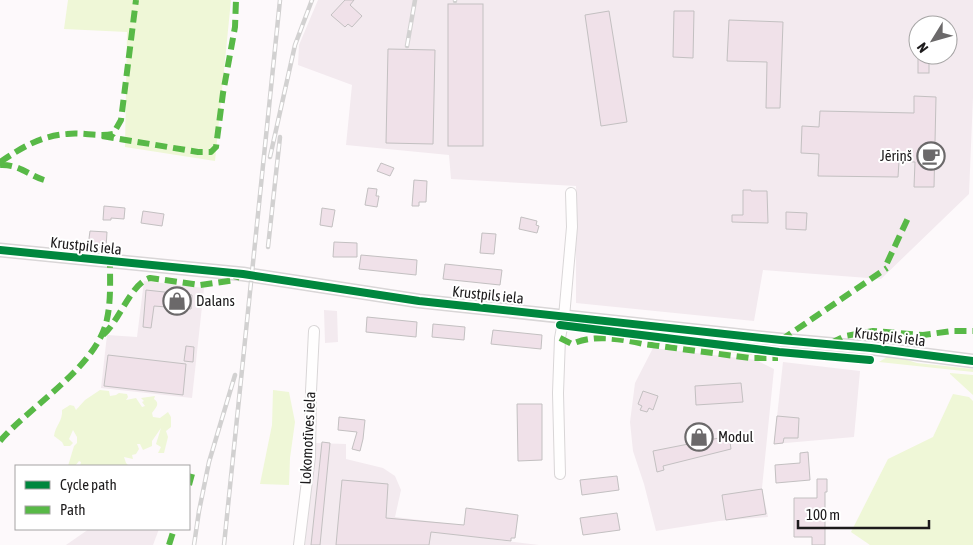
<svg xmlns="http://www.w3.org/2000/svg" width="973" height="545" font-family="'Asap Condensed',sans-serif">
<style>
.built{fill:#f3eaef;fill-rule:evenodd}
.green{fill:#eff7d7}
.building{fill:#f0e1e9;stroke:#c3c0c1}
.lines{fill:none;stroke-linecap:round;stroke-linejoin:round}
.minor-casing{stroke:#d9d6d7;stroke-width:12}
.tertiary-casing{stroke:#d9d6d7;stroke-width:15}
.minor{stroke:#fffefe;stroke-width:10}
.tertiary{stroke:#fffefe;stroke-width:12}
.rail-casing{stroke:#d2d1d1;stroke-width:4.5}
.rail{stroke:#fff;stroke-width:2.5;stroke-dasharray:8;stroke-linecap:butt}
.quiet{stroke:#58b947;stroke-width:6;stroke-dasharray:12 6;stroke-linecap:butt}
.cycleway-casing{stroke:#fff;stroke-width:11}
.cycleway{stroke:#00873e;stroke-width:8}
.labels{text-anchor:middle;stroke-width:4;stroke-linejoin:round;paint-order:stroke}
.poi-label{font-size:15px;fill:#1d1b1c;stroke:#fff;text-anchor:start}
.street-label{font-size:15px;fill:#1d1b1c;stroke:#fff}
</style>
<rect width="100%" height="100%" fill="#fdf9fb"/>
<g class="built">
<path d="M 318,0 L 973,0 L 973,97 L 969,194 L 881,279 L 763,270 L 754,321 L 576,303 L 576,186 L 451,179 L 449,155 L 346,145 L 352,85 L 298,65 L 299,45 ZM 918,25 L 948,25 L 948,55 L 918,55 Z"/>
<polygon points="144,281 204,288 192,398 101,388 107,335 137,337"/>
<polygon points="324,310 337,311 338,342 325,343"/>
<polygon points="653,348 756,360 774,369 762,488 768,517 719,521 656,531 644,484 633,451 630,422 635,383"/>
<polygon points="783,362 860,371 854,437 774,444"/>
<polygon points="315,443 346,444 346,459 383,468 395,476 401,490 395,517 452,524 451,534 539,545 305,545"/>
<polygon points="89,529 159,529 153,545 66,545"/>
</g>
<g class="green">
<polygon points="68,0 231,0 215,161 125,147 127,32 64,29"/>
<polygon points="668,338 753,348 752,355 668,344"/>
<polygon points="887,357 897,357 917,363 973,369 973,372 879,362"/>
<polygon points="950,373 973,375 973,395 950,374"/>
<path d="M 100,390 L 109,391 L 110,396 L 116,395 L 119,393 L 127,394 L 128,397 L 126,400 L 136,398 L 142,407 L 145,406 L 142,402 L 144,401 L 141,398 L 155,396 L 154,399 C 161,404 155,408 152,413 L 153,417 L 160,418 L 168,412 L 171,417 L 171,427 L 166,431 L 168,437 L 164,453 L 158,453 L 161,447 L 156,444 L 161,428 L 152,441 L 152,446 L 143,450 L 140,444 L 137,444 L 139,449 L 136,454 L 132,455 L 133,459 L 124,457 L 126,463 L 128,465 L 127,466 L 80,466 L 81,462 L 79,461 L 75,466 L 68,466 L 74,446 L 77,443 L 77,437 L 73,430 L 69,439 L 73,443 L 70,446 L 64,446 L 62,442 L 54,436 C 55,426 63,421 62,410 L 70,405 L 74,406 L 76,410 L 85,400 Z"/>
<polygon points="273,390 289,392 295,422 290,458 289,485 260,484 272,425"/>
<polygon points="953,394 969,397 973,401 973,545 870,545 851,532 888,459 933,437"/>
</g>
<g class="building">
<polygon points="345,0 354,0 350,5 362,16 352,27 348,24 345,27 331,15"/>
<rect x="448" y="4" width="35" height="142"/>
<polygon points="609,11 627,122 601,126 585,15"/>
<polygon points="674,11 694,11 693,58 673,57"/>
<polygon points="729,20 783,22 780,108 766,108 767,62 727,61"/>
<polygon points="388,49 435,50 433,144 386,143"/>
<rect x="918" y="55" width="11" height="18"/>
<polygon points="914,96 936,97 934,187 914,187 915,162 899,161 898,177 818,176 819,154 801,153 802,126 819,127 820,111 914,113"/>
<polygon points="381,163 394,168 390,176 377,171"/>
<polygon points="414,180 427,181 426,202 419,202 419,206 412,206"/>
<polygon points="368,188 377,189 376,196 379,196 377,207 365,205"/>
<polygon points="743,190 751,190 751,191 767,191 768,223 732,222 732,215 743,215"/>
<polygon points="104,206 125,208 124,219 111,218 111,220 103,220"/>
<polygon points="322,208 335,210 332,227 320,225"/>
<polygon points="143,211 164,214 162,226 141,223"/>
<polygon points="786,212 807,213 806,230 786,229"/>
<polygon points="521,217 537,221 536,225 539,226 537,233 519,229"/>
<polygon points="90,231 107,232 106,248 88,246"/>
<polygon points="482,233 496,234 494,254 480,253"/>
<polygon points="334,242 357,243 357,257 333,257"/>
<polygon points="361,255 417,260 416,275 359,269"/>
<polygon points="445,264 502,270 500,285 443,279"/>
<polygon points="146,290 192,295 191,309 154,306 151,328 143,327"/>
<polygon points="367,317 417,322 416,337 366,332"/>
<polygon points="433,324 465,327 464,340 432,337"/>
<polygon points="493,330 542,335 541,349 491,344"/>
<polygon points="186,346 194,347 193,362 184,361"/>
<polygon points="108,355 186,364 183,395 104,386"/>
<polygon points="741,383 743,402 696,405 695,386"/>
<polygon points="643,391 658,396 653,410 649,408 647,412 640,410 642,406 638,404"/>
<polygon points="517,404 542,404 542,460 518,461"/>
<polygon points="777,416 799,418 798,438 784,438 783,443 774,444"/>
<polygon points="339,417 365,420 363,439 360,451 352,449 357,432 338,430"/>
<polygon points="729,436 731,449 663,466 664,470 657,472 653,451"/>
<polygon points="322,442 330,443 320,545 311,545"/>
<polygon points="808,452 810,480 776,483 775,465 800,463 800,453"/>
<polygon points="617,476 619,490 582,495 580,480"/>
<polygon points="817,479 827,479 827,492 825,492 825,545 812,545 812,537 794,537 794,498 817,498"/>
<polygon points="342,480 388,484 386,518 464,525 466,508 518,515 515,538 511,538 511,541 431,532 429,545 336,545"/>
<polygon points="762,489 766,514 726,520 722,495"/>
<polygon points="617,513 620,530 583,535 580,518"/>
</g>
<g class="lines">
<g class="minor-casing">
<g id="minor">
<polyline points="560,474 558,393 560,338 564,317 572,227 571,193"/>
<polyline points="299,545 310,457 311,391 314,331"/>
</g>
</g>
<g class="tertiary-casing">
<polyline id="tertiary" points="0,250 243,274 419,301 781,340 871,348 973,361"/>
</g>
<use href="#minor" class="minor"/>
<use href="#tertiary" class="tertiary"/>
<g class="rail-casing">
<g id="rail">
<polyline points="455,1 455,0"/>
<polyline points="407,46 415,0"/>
<polyline points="270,157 295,45 312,0"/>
<polyline points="268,247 280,137"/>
<polyline points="194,545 199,511 209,462 235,375"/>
<polyline points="224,545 280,0"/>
</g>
</g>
<use href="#rail" class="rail"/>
<g class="quiet">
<polyline points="102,136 198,152 211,152 216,147 223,93 235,27 236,0"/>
<path d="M 0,162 C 23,147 40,136 67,134 C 82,132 98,137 113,134 L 121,120 L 136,0"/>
<path d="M 0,165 C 19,164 28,175 44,180"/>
<polyline points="887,263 908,218"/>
<path d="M 103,335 C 119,322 131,283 150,278 L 200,285 L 236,280 L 238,273"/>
<path d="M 560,338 L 572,344 C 594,334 621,339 644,344 L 750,358 L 778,358"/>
<polyline points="781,340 887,268"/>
<polyline points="831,343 845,336 873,331 923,335 952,331 973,331"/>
<path d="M 0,441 C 30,406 98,366 107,319 C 111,301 110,281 110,262"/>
<polyline points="189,485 192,474"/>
<polyline points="169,545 174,529"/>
</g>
<g class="cycleway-casing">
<g id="cycleway">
<polyline points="0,250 243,274 419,301 781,340 871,348 973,361"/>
<polyline points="560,325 779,352 870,360"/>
</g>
</g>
<use href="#cycleway" class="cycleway"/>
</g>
<defs>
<g id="cafe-ring" transform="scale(1.4375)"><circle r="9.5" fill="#fff" stroke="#6b696a" stroke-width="1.5"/><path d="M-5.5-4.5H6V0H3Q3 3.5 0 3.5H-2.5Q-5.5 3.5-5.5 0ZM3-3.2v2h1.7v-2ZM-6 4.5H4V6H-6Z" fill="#6b696a"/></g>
<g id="shop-ring" transform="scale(1.4375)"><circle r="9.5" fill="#fff" stroke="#6b696a" stroke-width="1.5"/><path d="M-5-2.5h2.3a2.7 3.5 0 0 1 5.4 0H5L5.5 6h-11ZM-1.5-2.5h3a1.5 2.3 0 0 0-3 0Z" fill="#6b696a"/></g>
</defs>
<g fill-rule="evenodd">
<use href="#cafe-ring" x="931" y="156"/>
<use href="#shop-ring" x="177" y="301"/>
<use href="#shop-ring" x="699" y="437"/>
</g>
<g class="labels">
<g class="poi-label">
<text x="912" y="161" text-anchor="end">Jēriņš</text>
<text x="196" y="306">Dalans</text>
<text x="718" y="442">Modul</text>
</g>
<g class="street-label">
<text transform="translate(86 246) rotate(6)" y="5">Krustpils iela</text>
<text transform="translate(488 295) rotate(6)" y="5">Krustpils iela</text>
<text transform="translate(890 337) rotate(7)" y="5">Krustpils iela</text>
<text transform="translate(308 438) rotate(-87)" y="5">Lokomotīves iela</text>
</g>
</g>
<rect x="15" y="465" width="175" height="65" fill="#ffffff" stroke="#a5a4a4"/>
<rect x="25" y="481" width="25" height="8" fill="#00873e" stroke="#a5a4a4"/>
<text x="60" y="490" font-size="15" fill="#1d1b1c">Cycle path</text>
<rect x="25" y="506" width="25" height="8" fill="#58b947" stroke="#a5a4a4"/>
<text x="60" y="515" font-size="15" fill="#1d1b1c">Path</text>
<g transform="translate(933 40) rotate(233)"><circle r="24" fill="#ffffff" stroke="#a5a4a4"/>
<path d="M0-4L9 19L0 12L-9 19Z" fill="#6b696a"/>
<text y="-8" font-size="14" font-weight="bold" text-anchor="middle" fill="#1d1b1c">N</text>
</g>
<path d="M798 520v8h131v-8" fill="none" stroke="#1d1b1c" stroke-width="2.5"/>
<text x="806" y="520" font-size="15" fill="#1d1b1c" stroke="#ffffff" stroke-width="4" paint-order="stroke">100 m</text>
</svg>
